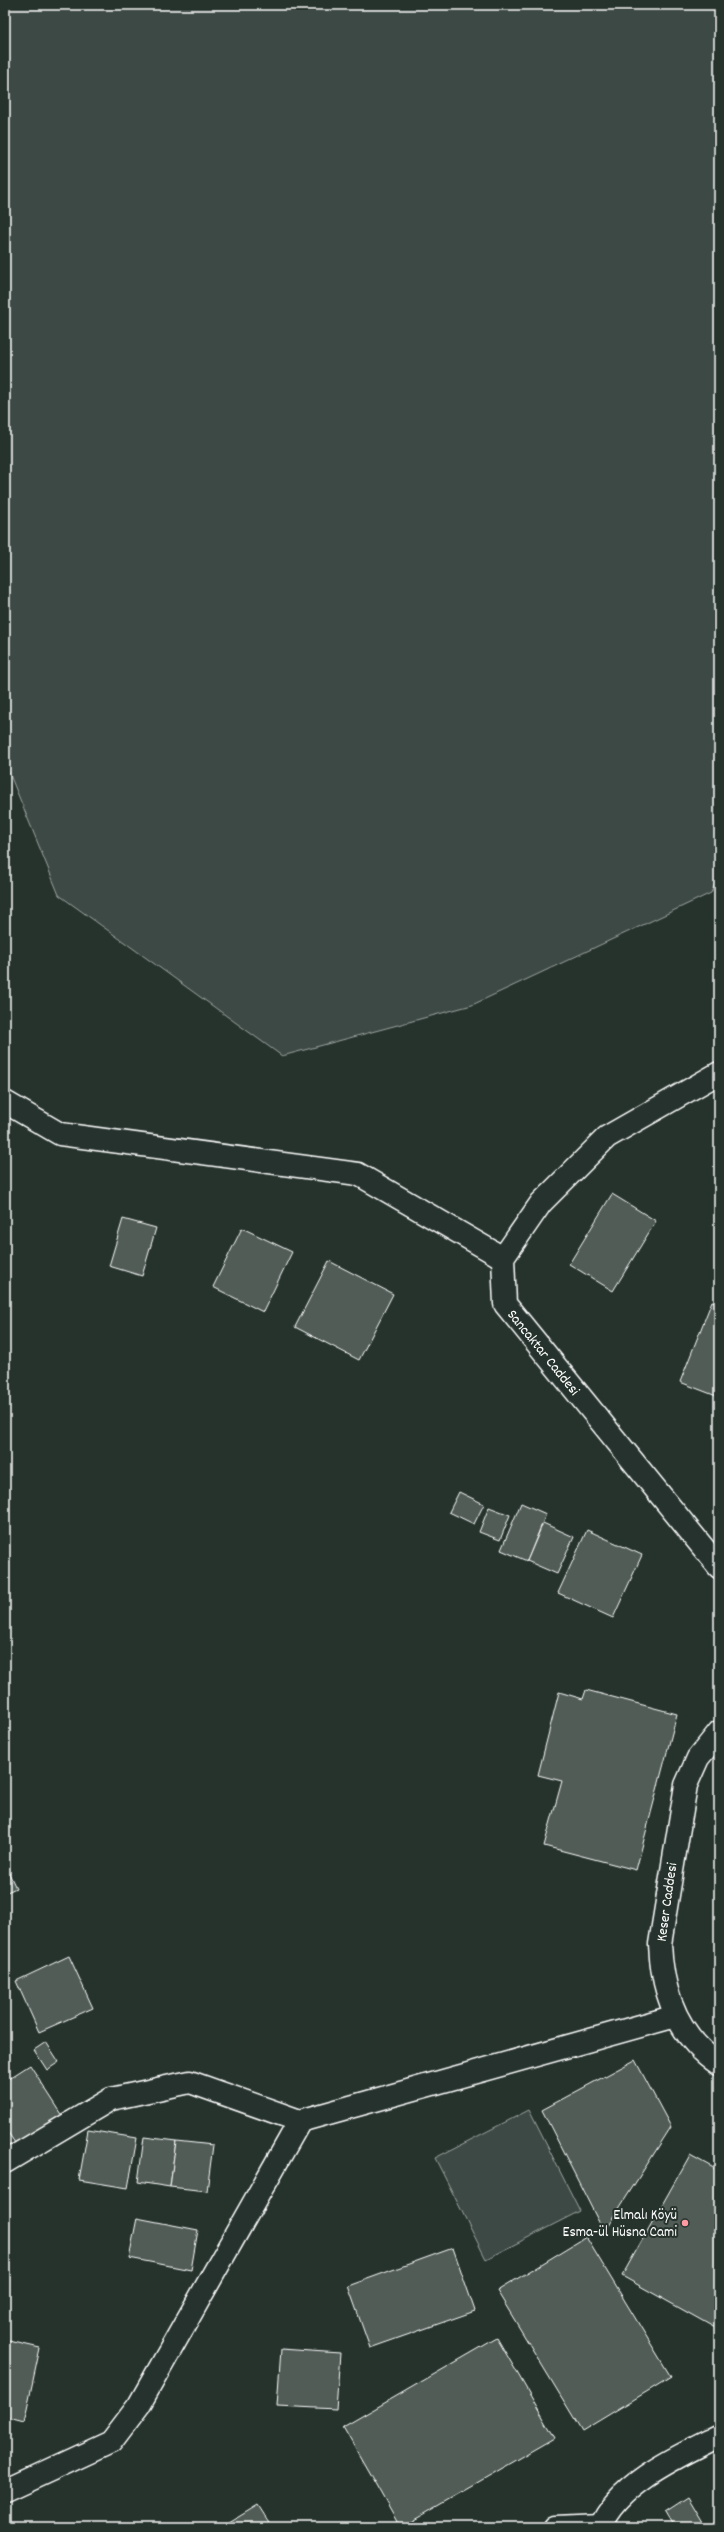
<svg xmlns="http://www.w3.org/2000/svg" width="724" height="2532" font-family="Dekko,sans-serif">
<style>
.green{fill:#3e4944;stroke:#9ea4a2}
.building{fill:#515c57;stroke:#fff}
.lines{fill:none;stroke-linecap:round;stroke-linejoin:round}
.minor-casing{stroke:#fff;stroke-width:25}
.minor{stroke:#26332d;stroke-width:22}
.poi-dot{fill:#ff9aa2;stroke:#26332d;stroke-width:1.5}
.labels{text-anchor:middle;stroke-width:4;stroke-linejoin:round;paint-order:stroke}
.street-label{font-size:15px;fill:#fff;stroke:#26332d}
.poi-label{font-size:15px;fill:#fff;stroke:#26332d;text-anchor:end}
</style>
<rect width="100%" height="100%" fill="#26332d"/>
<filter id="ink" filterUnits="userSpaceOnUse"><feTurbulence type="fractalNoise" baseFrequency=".025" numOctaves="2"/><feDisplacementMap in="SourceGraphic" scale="8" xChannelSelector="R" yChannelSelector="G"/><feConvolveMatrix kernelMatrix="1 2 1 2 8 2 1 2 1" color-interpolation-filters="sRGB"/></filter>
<g filter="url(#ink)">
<g class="green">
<polygon points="5,5 719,5 719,874 711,893 472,1005 282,1056 59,895 8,770 5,759"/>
<polygon points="529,2110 580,2211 486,2259 435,2158"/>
</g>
<g class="building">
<polygon points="612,1194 656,1221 613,1291 569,1264"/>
<polygon points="123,1219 156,1228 142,1276 109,1266"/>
<polygon points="242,1228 292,1252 263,1312 213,1287"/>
<polygon points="329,1261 393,1294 359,1360 295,1327"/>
<polygon points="712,1301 719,1304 719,1397 680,1382"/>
<polygon points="459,1492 484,1504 474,1524 449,1512"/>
<polygon points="521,1503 546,1514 527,1561 501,1550"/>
<polygon points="489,1507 510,1515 500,1540 479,1532"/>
<polygon points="543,1523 574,1537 557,1574 527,1561"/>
<polygon points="587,1530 642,1555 613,1618 558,1593"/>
<polygon points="586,1690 677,1714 636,1870 544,1846 562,1781 538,1775 559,1692 583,1699"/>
<polygon points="5,1865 16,1888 5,1893"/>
<polygon points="69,1956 93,2008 39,2032 16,1981"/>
<polygon points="46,2042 59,2062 47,2070 34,2050"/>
<polygon points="635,2060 671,2127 604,2232 542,2110"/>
<polygon points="30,2065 63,2116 17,2146 5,2128 5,2081"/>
<polygon points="88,2130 137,2138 128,2188 79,2180"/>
<polygon points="144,2137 176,2141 170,2187 138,2182"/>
<polygon points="176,2141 213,2145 207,2191 170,2187"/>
<polygon points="690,2155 719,2171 719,2330 622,2276"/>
<polygon points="137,2218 198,2230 191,2270 129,2258"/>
<polygon points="586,2237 671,2377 582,2431 497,2291"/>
<polygon points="453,2248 475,2311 370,2348 348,2286"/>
<polygon points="497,2338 555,2438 400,2527 343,2427"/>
<polygon points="5,2340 40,2348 24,2422 5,2417"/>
<polygon points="281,2349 340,2353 336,2409 277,2406"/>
<polygon points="688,2497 706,2527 674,2527 665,2512"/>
<polygon points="258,2505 272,2527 222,2527"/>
</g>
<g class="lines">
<g class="minor-casing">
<g id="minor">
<polyline points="719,1073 607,1137 541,1203 503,1258 505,1304 719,1567"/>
<polyline points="5,1102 60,1134 358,1174 503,1258"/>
<path d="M 719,1732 L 698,1758 L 686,1785 L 660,1944 C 662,1992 677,2036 719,2064"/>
<polyline points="5,2162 111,2099 190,2082 300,2121"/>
<polyline points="5,2491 111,2442 139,2405 300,2121 676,2016"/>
<polyline points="556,2527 601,2525"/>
<path d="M 600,2527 C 618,2483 679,2456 719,2436"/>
</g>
</g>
<use href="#minor" class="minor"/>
</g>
</g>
<circle class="poi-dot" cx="685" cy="2223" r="4"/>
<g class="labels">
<g class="street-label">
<text transform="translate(544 1352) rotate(51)" y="5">Sancaktar Caddesi</text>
<text transform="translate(666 1902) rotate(-82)" y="5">Keser Caddesi</text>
</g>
<g class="poi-label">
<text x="677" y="2219">Elmalı Köyü<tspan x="677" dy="17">Esma-ül Hüsna Cami</tspan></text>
</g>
</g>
<rect width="724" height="2532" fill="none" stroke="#26332d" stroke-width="20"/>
<rect x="10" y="10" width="704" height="2512" fill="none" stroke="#fff" stroke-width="1.5" filter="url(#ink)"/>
</svg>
